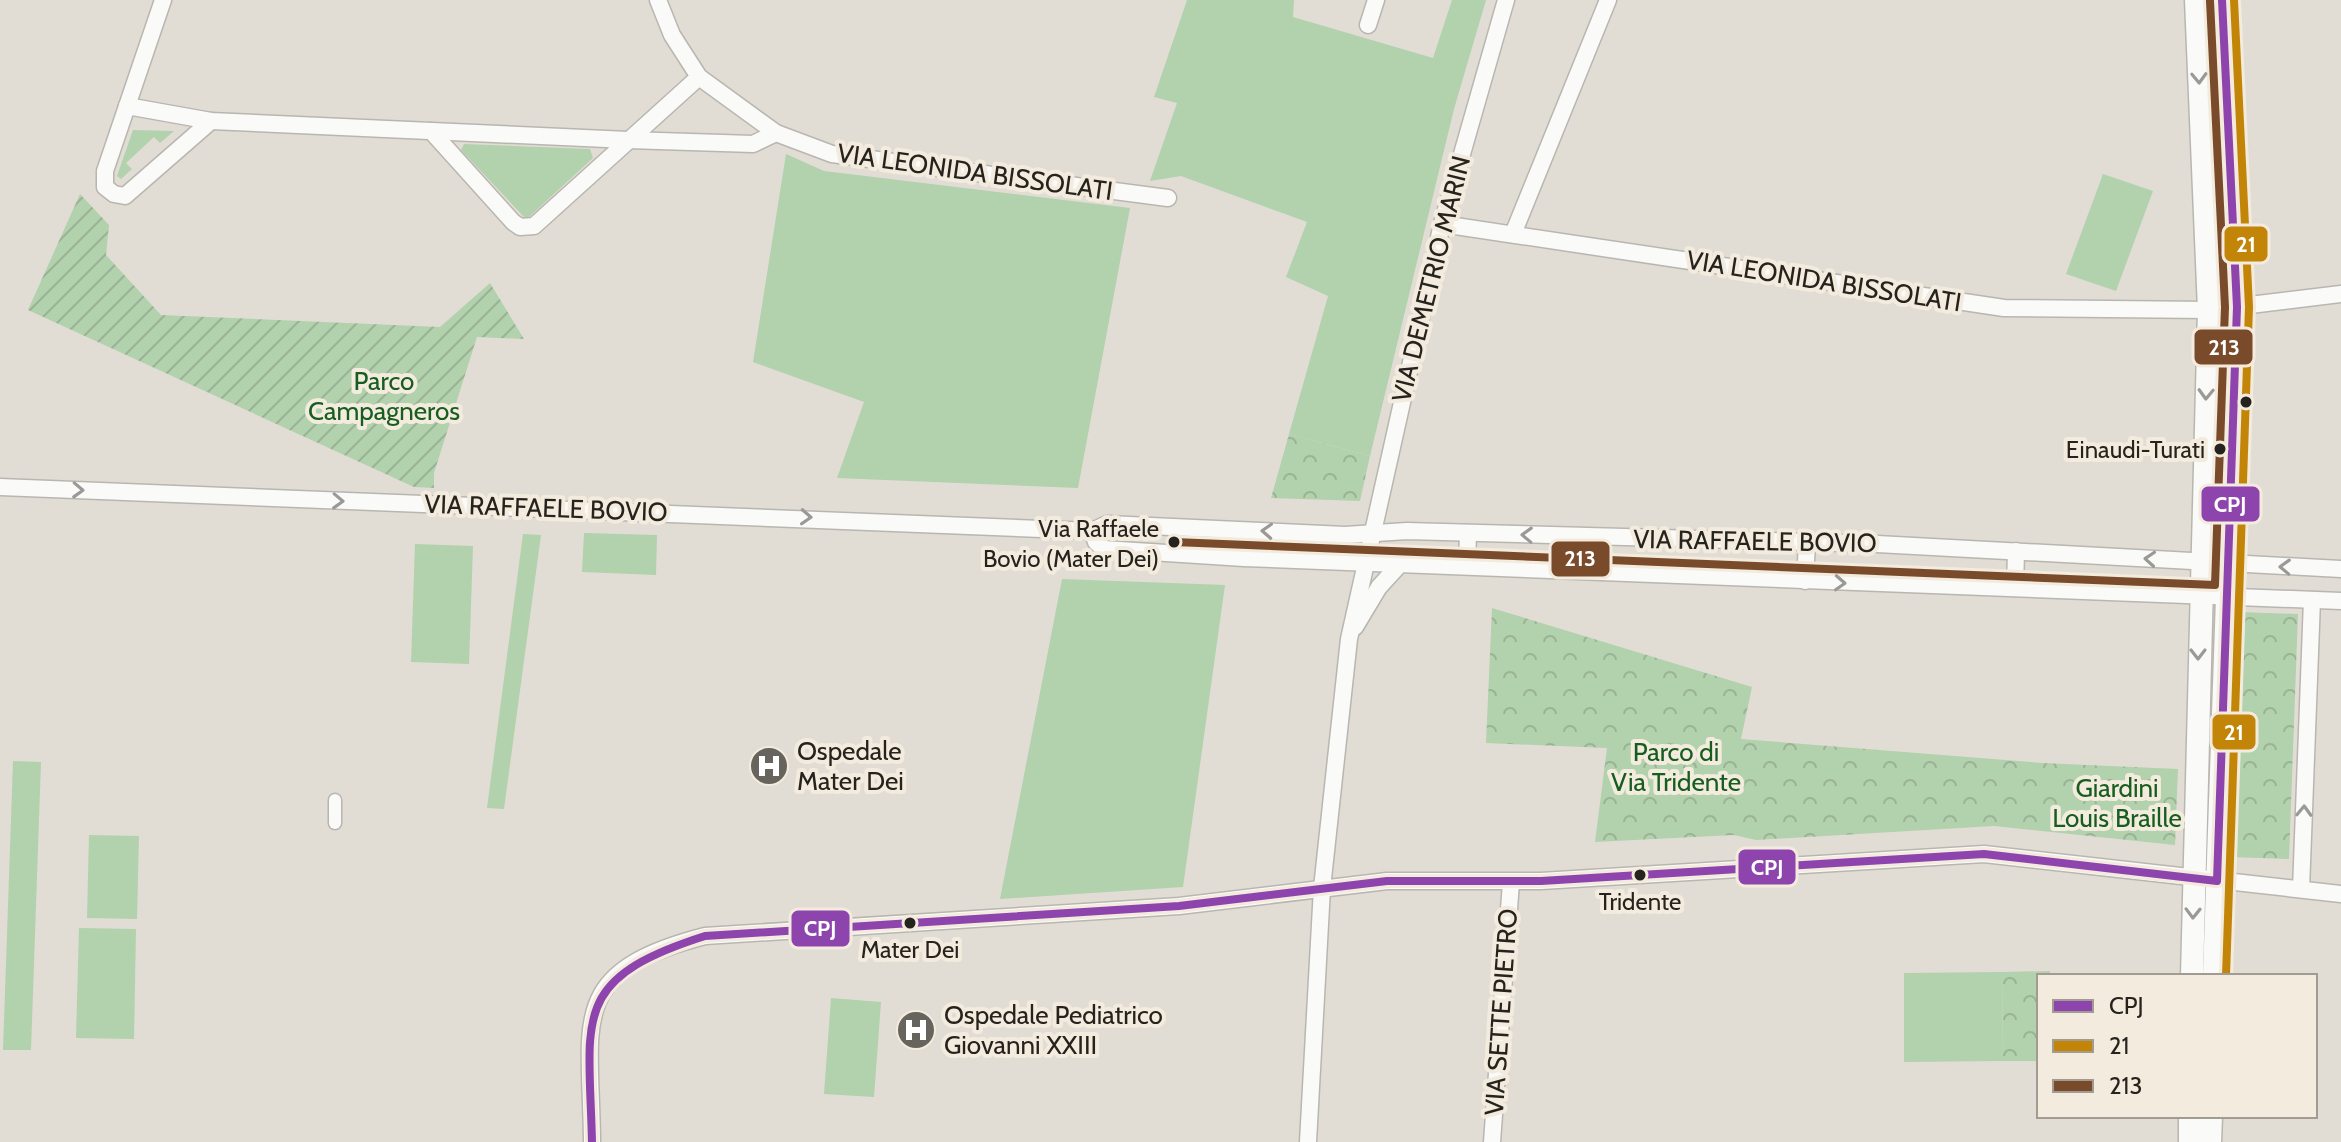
<svg xmlns="http://www.w3.org/2000/svg" width="2341" height="1142" font-family="Cabin,sans-serif">
<style>
.grass{fill:#b2d1ad}
.park{fill:url(#park-crowns)}
.garden{fill:url(#garden-furrows)}
.lines{fill:none;stroke-linecap:round;stroke-linejoin:round}
.pedestrian-casing{stroke:#b9b6b0;stroke-width:15}
.minor-casing{stroke:#b9b6b0;stroke-width:19}
.secondary-casing{stroke:#b9b6b0;stroke-width:25}
.pedestrian{stroke:#fafaf9;stroke-width:12}
.minor{stroke:#fafaf9;stroke-width:16}
.secondary{stroke:#fafaf9;stroke-width:22}
.bus-1-casing{stroke:#f3ebdd;stroke-width:14}
.bus-2-casing{stroke:#f3ebdd;stroke-width:14}
.bus-3-casing{stroke:#f3ebdd;stroke-width:14}
.bus-1{stroke:#8e44ad;stroke-width:8}
.bus-2{stroke:#c38508;stroke-width:8}
.bus-3{stroke:#7a4b2a;stroke-width:8}
.oneway{stroke:#9b9996}
.bus-dot{fill:#26231e;stroke:#f3ebdd;stroke-width:3}
.labels{text-anchor:middle;stroke-width:8;stroke-linejoin:round;paint-order:stroke}
.bus-label{font-size:24px;fill:#26231e;stroke:#f3ebdd;text-anchor:end}
.street-label{font-size:26px;fill:#26231e;stroke:#f3ebdd}
.park-label{font-size:26px;fill:#165d1f;stroke:#f3ebdd}
.poi-label{font-size:26px;fill:#26231e;stroke:#f3ebdd;text-anchor:start}
.line-badge{stroke:#f3ebdd;stroke-width:3}
.badge-label{font-size:22px;text-anchor:middle;font-weight:bold;fill:#fff}
</style>
<defs>
<pattern id="park-crowns" width="20" height="18" patternUnits="userSpaceOnUse" patternTransform="scale(2)"><rect width="20" height="18" fill="#b2d1ad"/><path d="M2 6a3 3 0 1 1 6 0M12 15a3 3 0 1 1 6 0" fill="none" stroke="#99b394"/></pattern>
<pattern id="garden-furrows" width="10" height="10" patternUnits="userSpaceOnUse" patternTransform="scale(2)"><rect width="10" height="10" fill="#b2d1ad"/><path d="M-1 1l2-2M0 10L10 0M9 11l2-2" fill="none" stroke="#99b394"/></pattern>
</defs>
<rect width="100%" height="100%" fill="#e1ddd5"/>
<g class="grass">
<polygon points="1187,0 1294,0 1293,17 1433,58 1452,0 1486,0 1454,109 1370,456 1289,434 1328,296 1286,277 1307,222 1181,176 1150,181 1177,103 1154,97"/>
<polygon points="133,130 174,131 160,143 154,137 126,163 132,169 121,179 117,176"/>
<polygon points="464,144 590,149 593,158 529,217 524,217 461,150"/>
<polygon points="786,154 824,171 1130,208 1078,488 837,478 864,402 753,362"/>
<polygon points="2103,174 2153,191 2116,291 2066,274"/>
<polygon points="584,533 657,535 656,575 582,572"/>
<polygon points="523,534 541,535 504,809 487,808"/>
<polygon points="415,544 473,546 469,664 411,662"/>
<polygon points="1062,579 1225,585 1183,887 1000,899"/>
<polygon points="13,761 41,762 31,1050 3,1050"/>
<polygon points="89,835 139,836 137,919 87,918"/>
<polygon points="79,928 136,929 134,1039 76,1038"/>
<polygon points="2002,972 2003,1061 1904,1062 1904,973"/>
<polygon points="831,998 881,1002 874,1097 824,1094"/>
</g>
<g class="park">
<polygon points="1289,434 1370,456 1360,501 1271,498"/>
<polygon points="1492,608 1752,687 1741,739 2042,763 2178,769 2175,845 1994,826 1756,840 1734,835 1595,842 1607,748 1486,743"/>
<polygon points="2239,612 2298,614 2289,859 2231,857"/>
<polygon points="2050,971 2050,976 2039,976 2039,1061 2003,1061 2002,972"/>
</g>
<polygon class="garden" points="80,194 109,225 106,255 161,315 440,327 490,283 524,339 477,337 434,473 434,488 414,487 28,310"/>
<g class="lines">
<g class="pedestrian-casing">
<polyline id="pedestrian" points="335,800 335,823"/>
</g>
<g class="minor-casing">
<g id="minor">
<polyline points="163,0 105,171 105,187 114,194 125,196 211,121"/>
<polyline points="658,0 672,35 699,77 776,133 832,154 1168,198"/>
<polyline points="1368,25 1376,0"/>
<polyline points="127,106 211,121 628,140 753,144 776,133"/>
<polyline points="431,131 513,222 520,227 534,226 699,77"/>
<polyline points="1442,224 2004,308 2209,310 2341,294"/>
<polyline points="1513,234 1608,0"/>
<polyline points="0,487 1092,531 1107,524 1345,535 1407,531 1877,544 2341,569"/>
<polyline points="1092,531 1096,542 1104,549 1244,558 2341,601"/>
<polyline points="1467,566 1468,533"/>
<polyline points="1805,581 1807,542"/>
<polyline points="2015,588 2016,551"/>
<polyline points="1355,627 1379,587 1401,563"/>
<polyline points="2301,889 2312,600"/>
<path d="M 592,1142 C 591,1020 566,972 705,936 L 1179,906 L 1387,881 L 1541,881 L 1984,854 L 2341,894"/>
<polyline points="1308,1142 1322,888 1349,639 1442,224 1506,0"/>
<polyline points="1492,1142 1511,882"/>
</g>
</g>
<g class="secondary-casing">
<g id="secondary">
<polyline points="2192,976 2209,310 2196,0"/>
<polyline points="2214,976 2237,307 2222,0"/>
<polyline points="2190,1142 2190,1116"/>
<polyline points="2210,1142 2211,1116"/>
</g>
</g>
<use href="#pedestrian" class="pedestrian"/>
<use href="#minor" class="minor"/>
<use href="#secondary" class="secondary"/>
<g class="bus-1-casing">
<path id="bus-1" d="M 592,1142 C 589,1017 570,979 705,936 L 1179,906 L 1387,881 L 1541,881 L 1984,854 L 2217,881 L 2237,307 L 2222,0"/>
</g>
<g class="bus-2-casing">
<polyline id="bus-2" points="2226,976 2249,307 2234,0"/>
</g>
<g class="bus-3-casing">
<polyline id="bus-3" points="1174,542 2215,585 2225,307 2210,1"/>
</g>
<use href="#bus-1" class="bus-1"/>
<use href="#bus-2" class="bus-2"/>
<use href="#bus-3" class="bus-3"/>
</g>
<defs><path id="oneway-chevron" d="M-2-3.5L2.5 0L-2 3.5" fill="none" stroke-width="1.6" stroke-linecap="round" stroke-linejoin="round" transform="scale(2)"/></defs>
<g class="oneway">
<use href="#oneway-chevron" transform="translate(2199 78) rotate(88)"/>
<use href="#oneway-chevron" transform="translate(2206 394) rotate(92)"/>
<use href="#oneway-chevron" transform="translate(78 490) rotate(2)"/>
<use href="#oneway-chevron" transform="translate(338 501) rotate(2)"/>
<use href="#oneway-chevron" transform="translate(806 517) rotate(3)"/>
<use href="#oneway-chevron" transform="translate(1267 531) rotate(-177)"/>
<use href="#oneway-chevron" transform="translate(1527 535) rotate(-178)"/>
<use href="#oneway-chevron" transform="translate(2150 559) rotate(-176)"/>
<use href="#oneway-chevron" transform="translate(2285 567) rotate(-178)"/>
<use href="#oneway-chevron" transform="translate(1840 583) rotate(3)"/>
<use href="#oneway-chevron" transform="translate(2198 654) rotate(90)"/>
<use href="#oneway-chevron" transform="translate(2304 811) rotate(-88)"/>
<use href="#oneway-chevron" transform="translate(2193 913) rotate(91)"/>
</g>
<defs>
<g id="hospital-disc" transform="scale(2)"><circle r="9.5" fill="#67645e" stroke="#f3ebdd"/><path d="M-5-5h3v3.5h4V-5h3V5h-3V1.5h-4V5h-3Z" fill="#fff"/></g>
</defs>
<g fill-rule="evenodd">
<use href="#hospital-disc" x="769" y="766"/>
<use href="#hospital-disc" x="916" y="1030"/>
</g>
<g class="bus-dot">
<circle cx="2246" cy="402" r="7"/>
<circle cx="2220" cy="449" r="7"/>
<circle cx="1174" cy="542" r="7"/>
<circle cx="1640" cy="875" r="7"/>
<circle cx="910" cy="923" r="7"/>
</g>
<g class="labels">
<g class="bus-label">
<text x="2205" y="458">Einaudi-Turati</text>
<text x="1159" y="537">Via Raffaele<tspan x="1159" dy="30">Bovio (Mater Dei)</tspan></text>
<text x="1640" y="910" text-anchor="middle">Tridente</text>
<text x="910" y="958" text-anchor="middle">Mater Dei</text>
</g>
<g class="street-label">
<text transform="translate(975 172) rotate(8)" y="9">VIA LEONIDA BISSOLATI</text>
<text transform="translate(1431 279) rotate(-76)" y="9">VIA DEMETRIO MARIN</text>
<text transform="translate(1824 281) rotate(9)" y="9">VIA LEONIDA BISSOLATI</text>
<text transform="translate(546 508) rotate(2)" y="9">VIA RAFFAELE BOVIO</text>
<text transform="translate(1755 541) rotate(1)" y="9">VIA RAFFAELE BOVIO</text>
<text transform="translate(1501 1012) rotate(-86)" y="9">VIA SETTE PIETRO</text>
</g>
<g class="park-label">
<text x="384" y="390">Parco<tspan x="384" dy="30">Campagneros</tspan></text>
<text x="1676" y="761">Parco di<tspan x="1676" dy="30">Via Tridente</tspan></text>
<text x="2117" y="797">Giardini<tspan x="2117" dy="30">Louis Braille</tspan></text>
</g>
<g class="poi-label">
<text x="797" y="760">Ospedale<tspan x="797" dy="30">Mater Dei</tspan></text>
<text x="944" y="1024">Ospedale Pediatrico<tspan x="944" dy="30">Giovanni XXIII</tspan></text>
</g>
</g>
<g class="line-badge">
<rect x="2223" y="225" width="46" height="38" rx="8" fill="#c38508"/>
<rect x="2193" y="328" width="61" height="38" rx="8" fill="#7a4b2a"/>
<rect x="2200" y="485" width="61" height="38" rx="8" fill="#8e44ad"/>
<rect x="1550" y="540" width="61" height="38" rx="8" fill="#7a4b2a"/>
<rect x="2211" y="713" width="46" height="38" rx="8" fill="#c38508"/>
<rect x="1737" y="848" width="60" height="38" rx="8" fill="#8e44ad"/>
<rect x="790" y="909" width="61" height="39" rx="8" fill="#8e44ad"/>
</g>
<g class="badge-label">
<text x="2246" y="252">21</text>
<text x="2224" y="355">213</text>
<text x="2230" y="512">CPJ</text>
<text x="1580" y="566">213</text>
<text x="2234" y="740">21</text>
<text x="1767" y="875">CPJ</text>
<text x="820" y="936">CPJ</text>
</g>
<rect x="2037" y="974" width="280" height="144" fill="#f3ebdd" stroke="#a19b91" stroke-width="2"/>
<rect x="2053" y="1000" width="40" height="12" fill="#8e44ad" stroke="#a19b91" stroke-width="2"/>
<text x="2109" y="1014" font-size="24" fill="#26231e">CPJ</text>
<rect x="2053" y="1040" width="40" height="12" fill="#c38508" stroke="#a19b91" stroke-width="2"/>
<text x="2109" y="1054" font-size="24" fill="#26231e">21</text>
<rect x="2053" y="1080" width="40" height="12" fill="#7a4b2a" stroke="#a19b91" stroke-width="2"/>
<text x="2109" y="1094" font-size="24" fill="#26231e">213</text>
</svg>
